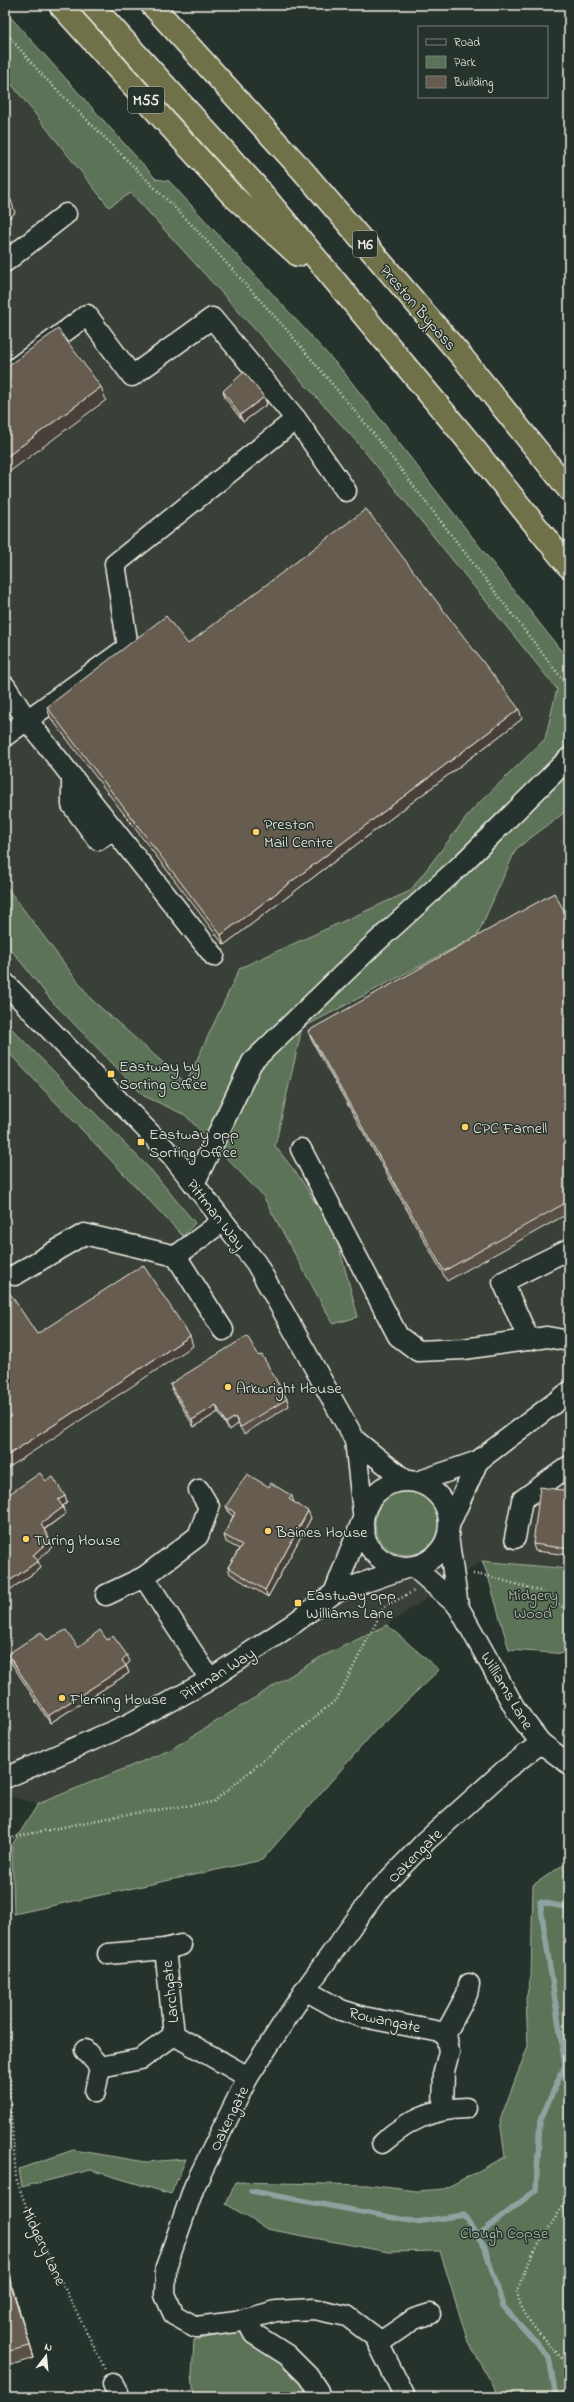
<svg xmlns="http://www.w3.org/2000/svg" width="574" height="2402" font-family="'Indie Flower',sans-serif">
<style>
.built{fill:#393f38}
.green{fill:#5b7358;stroke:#a8b2a0}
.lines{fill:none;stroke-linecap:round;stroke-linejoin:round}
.stream{stroke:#8ea39f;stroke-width:5.5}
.minor-casing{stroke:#f4f1e8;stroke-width:23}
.highway-casing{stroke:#f4f1e8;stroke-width:25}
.path{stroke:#f4f1e8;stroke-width:2.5;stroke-dasharray:1 3;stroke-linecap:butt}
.minor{stroke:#26332d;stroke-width:20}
.highway{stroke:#70704a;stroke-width:22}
.wall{fill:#584f45;stroke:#f4f1e8}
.shaded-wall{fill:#474038;stroke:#f4f1e8}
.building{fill:#665c50;stroke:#f4f1e8}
.poi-dot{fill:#ffd166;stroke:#26332d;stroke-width:1.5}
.labels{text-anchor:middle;stroke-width:3;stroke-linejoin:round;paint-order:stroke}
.shield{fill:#26332d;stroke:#b6b8b0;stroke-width:1}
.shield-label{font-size:15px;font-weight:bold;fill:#f4f1e8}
.street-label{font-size:16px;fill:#f4f1e8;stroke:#26332d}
.poi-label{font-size:16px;fill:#f4f1e8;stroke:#26332d;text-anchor:start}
.park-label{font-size:16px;fill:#b7bfae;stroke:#26332d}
</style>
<rect width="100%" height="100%" fill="#26332d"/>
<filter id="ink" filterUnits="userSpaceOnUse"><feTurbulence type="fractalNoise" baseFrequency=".025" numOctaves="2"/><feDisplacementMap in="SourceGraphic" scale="8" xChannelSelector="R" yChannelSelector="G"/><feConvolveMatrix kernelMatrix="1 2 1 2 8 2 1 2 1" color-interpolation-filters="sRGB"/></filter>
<g filter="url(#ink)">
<g class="built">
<polygon points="5,76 109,207 131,193 357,442 557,689 545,739 472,810 410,891 240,968 186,1083 91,999 5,885"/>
<polygon points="569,809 569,1569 482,1561 387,1625 319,1658 170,1750 38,1804 5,1795 5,1049 183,1236 195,1223 151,1170 5,1022 5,942 51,1000 144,1096 185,1115 263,1196 333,1324 300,1178 275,1146 302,1027 477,936 516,849"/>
</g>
<g class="green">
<polygon points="5,11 156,179 169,181 342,370 569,661 569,809 516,849 477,936 302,1028 275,1146 300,1178 336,1236 358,1317 333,1324 263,1196 185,1115 144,1096 51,1000 5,942 5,885 91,999 186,1083 240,968 410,891 472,810 545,739 557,689 357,442 131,193 109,207 5,76"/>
<polygon points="5,1022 151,1170 195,1223 183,1236 5,1049"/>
<circle cx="407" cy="1523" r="32"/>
<polygon points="482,1561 569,1569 569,1654 509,1650 488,1576"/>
<polygon points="387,1625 439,1670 375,1731 262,1860 14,1914 12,1845 38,1804 170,1750 319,1658"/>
<polygon points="569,1861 569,2397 500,2397 468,2342 440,2251 388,2252 267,2229 226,2204 236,2182 367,2185 417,2191 444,2189 505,2157 500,2120 528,2046 526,1999 531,1976 533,1885"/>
<polygon points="73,2150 146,2162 186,2159 171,2194 91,2170 22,2187 19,2169"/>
<polygon points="246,2330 309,2386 316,2397 194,2397 192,2374 194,2340"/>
</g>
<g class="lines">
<g class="stream">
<polyline points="251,2191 416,2222 464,2215 477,2236"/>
<polyline points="556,2397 549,2357 503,2306 485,2248 477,2236 536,2190 540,2121 565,2065 540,1902 569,1908"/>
</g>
<g class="minor-casing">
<g id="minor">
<polyline points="5,262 66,214"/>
<polyline points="5,376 87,315 132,376 212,318 296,419 115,564 128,647 5,736"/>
<polyline points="296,419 346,491"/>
<polyline points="5,686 27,720 214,956"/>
<polyline points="72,778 72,805 98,840 113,829"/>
<polyline points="5,983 172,1156 256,1263 355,1440 405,1480"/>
<polyline points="301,1149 398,1336 418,1351 464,1349 547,1337 569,1341"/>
<polyline points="194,1184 252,1062 372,946 461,865 569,758"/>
<polyline points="15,1275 84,1234 176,1256"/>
<polyline points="223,1330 176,1256 223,1221"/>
<polyline points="529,1340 503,1282 569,1249"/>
<polyline points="355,1440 363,1513"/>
<circle cx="406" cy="1524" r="43"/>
<polyline points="417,1482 478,1461 569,1392"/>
<polyline points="199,1490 209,1507 198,1536 144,1577 210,1679"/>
<polyline points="450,1523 478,1461"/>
<polyline points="448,1536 458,1606"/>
<polyline points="515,1538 522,1500 569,1466"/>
<polyline points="414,1567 458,1606 517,1712 541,1743 569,1764"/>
<polyline points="334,1593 362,1521"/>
<polyline points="106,1595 144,1577"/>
<polyline points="5,1778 127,1725 204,1683 293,1624 334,1593 406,1568"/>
<polyline points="165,1949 181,1945"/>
<polyline points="108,1954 165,1949 174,2035 248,2077"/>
<polyline points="305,1990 341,2010 363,2017 446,2033 449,2052 444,2071 443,2108"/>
<polyline points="446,2033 467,1994 469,1984"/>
<polyline points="85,2050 100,2067 95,2092"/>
<polyline points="100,2067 141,2059 174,2035"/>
<path d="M 382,2143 C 409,2120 430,2109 466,2108"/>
<polyline points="246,2319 254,2334 287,2355 308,2376 318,2391"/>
<polyline points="379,2343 414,2319 430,2314"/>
<polyline points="113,2384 120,2397"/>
<polyline points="405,2397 375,2337 347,2316 314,2309 276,2311 236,2322 196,2327 174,2315 165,2295 166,2267 194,2187 248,2077 305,1990 375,1894 426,1841 505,1770 541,1743"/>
</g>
</g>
<g class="highway-casing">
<g id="highway">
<polyline points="60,5 232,195 298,255"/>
<polyline points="92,5 256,186 464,436 569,567"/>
<polyline points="152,5 303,171 463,358 569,490"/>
</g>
</g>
<g class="path">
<polyline points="5,32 43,76 193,226 286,329 369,428 569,688"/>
<polyline points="473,1574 488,1576 543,1592 569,1612"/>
<polyline points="8,1796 5,1839 10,2103 16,2178 32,2223 105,2369"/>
<polyline points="5,1839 122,1815 213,1802 337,1699 384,1607 414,1591"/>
<path d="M 569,2197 C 557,2216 511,2280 519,2300 C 528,2326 551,2346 569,2366"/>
</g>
<use href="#minor" class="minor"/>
<use href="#highway" class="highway"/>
</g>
<g class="wall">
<polygon points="223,391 264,397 267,404 243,422 225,398"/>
<polygon points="188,644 522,719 224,945 50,717 47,707"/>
<polygon points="569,919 569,1213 447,1281 312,1041 308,1031"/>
<polygon points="259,1356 287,1399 289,1406 244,1434 238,1424 229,1430 218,1412 194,1427 172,1390 170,1384"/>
<polygon points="46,1481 65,1496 67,1503 62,1506 65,1514 44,1530 50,1540 52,1547 37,1560 41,1568 8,1591 5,1586 5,1497"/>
<polygon points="569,1491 569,1555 535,1551 533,1544"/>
<polygon points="294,1502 311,1518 268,1597 230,1574 228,1567 239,1549 226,1542 224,1535 233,1516 229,1513 226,1506"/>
<polygon points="47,1640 78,1647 107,1640 130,1662 126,1665 129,1673 50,1723 10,1661 8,1654"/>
<polygon points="5,2264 34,2358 5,2367"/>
</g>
<g class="shaded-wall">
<polygon points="11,200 15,213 5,221 5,205"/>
<polygon points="101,387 106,400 5,475 5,458"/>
<polygon points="264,397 267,404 243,422 240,415"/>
<polygon points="519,709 522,719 224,945 221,935"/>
<polygon points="190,1336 193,1346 5,1470 5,1457"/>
<polygon points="216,1405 218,1412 194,1427 192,1420"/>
<polygon points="235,1417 238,1424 229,1430 226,1423"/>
<polygon points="65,1496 67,1503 61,1507 58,1500"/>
<polygon points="292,1496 294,1503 289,1499"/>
<polygon points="63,1507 65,1514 43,1530 41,1524"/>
<polygon points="308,1511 311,1518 268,1597 265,1590"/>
<polygon points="50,1540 52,1547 36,1562 33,1555"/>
<polygon points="38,1561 41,1568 8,1591 5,1584"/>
<polygon points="127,1655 130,1662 124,1667 122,1660"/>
<polygon points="126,1666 129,1673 50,1723 48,1716"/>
<polygon points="5,2264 34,2358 30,2346 5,2267"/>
</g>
<g class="building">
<polygon points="5,193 11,200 5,205"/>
<polygon points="58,329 101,387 5,458 5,368"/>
<polygon points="244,372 264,397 240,415 223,391"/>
<polygon points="366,509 519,709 221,935 47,707 166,616 188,644"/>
<polygon points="554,893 569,919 569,1201 444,1271 308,1031"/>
<polygon points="143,1265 190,1336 5,1457 5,1286 37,1334"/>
<polygon points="247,1336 259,1356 262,1355 287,1399 241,1427 235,1417 226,1423 216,1405 192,1420 170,1384"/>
<polygon points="40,1473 46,1481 53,1477 65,1496 58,1500 63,1507 41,1524 50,1540 33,1555 38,1561 5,1584 5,1497"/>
<polygon points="247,1474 269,1487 271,1483 292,1496 289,1499 308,1511 265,1590 228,1567 242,1545 224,1535 235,1513 226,1506"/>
<polygon points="540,1487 569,1491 569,1549 533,1544"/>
<polygon points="66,1630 78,1647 100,1630 107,1640 113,1636 127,1655 122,1660 126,1666 48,1716 8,1654 41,1632 47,1640"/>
<polygon points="5,2267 30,2346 5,2352"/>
</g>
</g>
<g class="poi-dot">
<circle cx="256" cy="832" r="4"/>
<rect x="107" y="1070" width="8" height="8" rx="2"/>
<circle cx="465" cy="1127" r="4"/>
<rect x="137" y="1138" width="8" height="8" rx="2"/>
<circle cx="228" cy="1387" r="4"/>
<circle cx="268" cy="1531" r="4"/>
<circle cx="26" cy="1539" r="4"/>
<rect x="294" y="1599" width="8" height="8" rx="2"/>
<circle cx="62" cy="1698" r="4"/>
</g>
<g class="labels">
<g class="shield">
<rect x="128" y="87" width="36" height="26" rx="3"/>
<rect x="353" y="231" width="24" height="26" rx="3"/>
</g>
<g class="shield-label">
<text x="146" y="105">M55</text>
<text x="365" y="249">M6</text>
</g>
<g class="street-label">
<text transform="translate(419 307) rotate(49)" y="6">Preston Bypass</text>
<text transform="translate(217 1214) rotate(52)" y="6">Pittman Way</text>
<text transform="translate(217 1673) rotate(-32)" y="6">Pittman Way</text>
<text transform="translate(508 1690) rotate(59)" y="6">Williams Lane</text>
<text transform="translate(414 1855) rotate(-45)" y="6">Oakengate</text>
<text transform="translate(169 1992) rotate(-96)" y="6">Larchgate</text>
<text transform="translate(385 2019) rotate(12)" y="6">Rowangate</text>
<text transform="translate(228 2118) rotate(-64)" y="6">Oakengate</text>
<text transform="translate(45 2246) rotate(65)" y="6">Midgery Lane</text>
</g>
<g class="poi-label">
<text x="264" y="829">Preston<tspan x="264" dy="18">Mail Centre</tspan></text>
<text x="119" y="1071">Eastway by<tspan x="119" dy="18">Sorting Office</tspan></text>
<text x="473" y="1133">CPC Farnell</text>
<text x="149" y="1139">Eastway opp<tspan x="149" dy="18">Sorting Office</tspan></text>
<text x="236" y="1393">Arkwright House</text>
<text x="276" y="1537">Baines House</text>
<text x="34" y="1545">Turing House</text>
<text x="306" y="1600">Eastway opp<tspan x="306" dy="18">Williams Lane</tspan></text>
<text x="70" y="1704">Fleming House</text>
</g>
<g class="park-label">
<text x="533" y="1600">Midgery<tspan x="533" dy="18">Wood</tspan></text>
<text x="504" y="2238">Clough Copse</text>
</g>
</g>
<rect width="574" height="2402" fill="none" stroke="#26332d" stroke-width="20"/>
<rect x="10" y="10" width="554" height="2382" fill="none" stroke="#f4f1e8" stroke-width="1.5" filter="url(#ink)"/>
<rect x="418" y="26" width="130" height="72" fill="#26332d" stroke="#787f78"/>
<rect x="426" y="39" width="20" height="6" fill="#26332d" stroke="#787f78"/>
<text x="454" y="46" font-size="12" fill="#f4f1e8">Road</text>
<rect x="426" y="56" width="20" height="12" fill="#5b7358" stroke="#787f78"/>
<text x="454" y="66" font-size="12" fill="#f4f1e8">Park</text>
<rect x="426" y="76" width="20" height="12" fill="#665c50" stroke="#787f78"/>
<text x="454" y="86" font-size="12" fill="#f4f1e8">Building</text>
<g transform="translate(46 2356) rotate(16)" stroke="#26332d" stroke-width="3" paint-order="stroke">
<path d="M0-3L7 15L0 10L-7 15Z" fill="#f4f1e8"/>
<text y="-6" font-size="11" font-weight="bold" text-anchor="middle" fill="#f4f1e8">N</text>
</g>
</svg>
